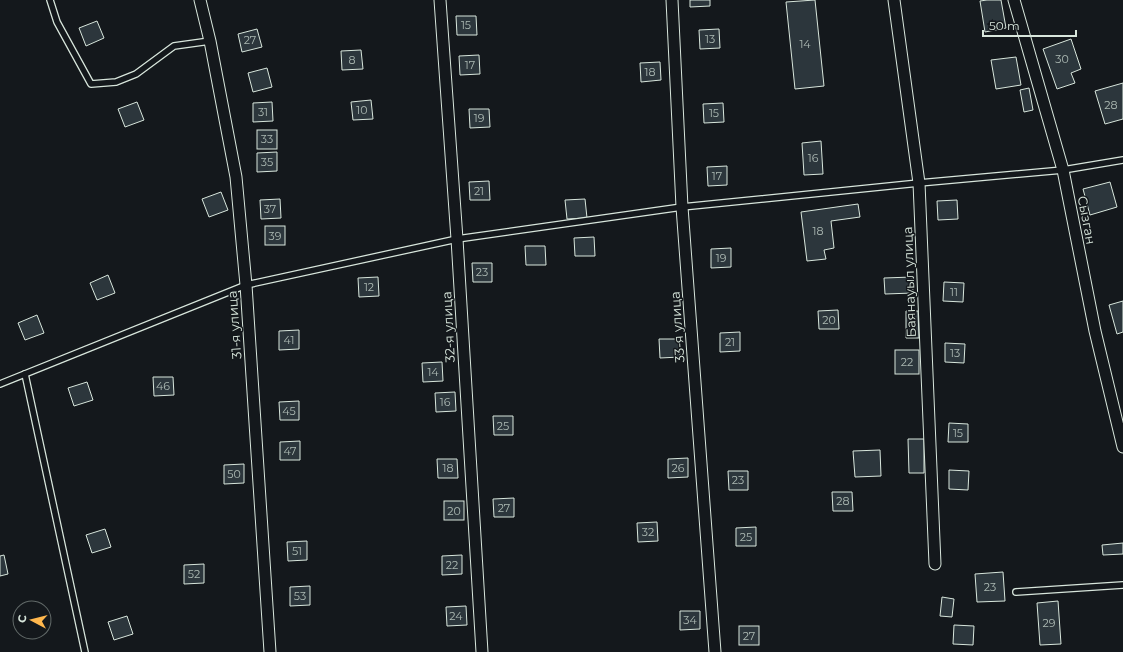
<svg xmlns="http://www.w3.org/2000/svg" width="1123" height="652" font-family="Montserrat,sans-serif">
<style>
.building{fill:#2c363c;stroke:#d8e6dc}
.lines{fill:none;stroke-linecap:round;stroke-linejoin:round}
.service-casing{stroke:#d8e6dc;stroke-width:8}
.minor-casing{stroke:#d8e6dc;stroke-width:13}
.service{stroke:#14181c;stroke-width:5.5}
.minor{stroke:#14181c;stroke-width:11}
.labels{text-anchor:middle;stroke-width:3;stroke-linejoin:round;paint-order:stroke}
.number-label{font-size:11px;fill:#adbab4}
.street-label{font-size:13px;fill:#d8e6dc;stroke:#14181c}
</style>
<rect width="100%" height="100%" fill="#14181c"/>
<g class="building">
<polygon points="690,0 710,0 710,6 690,7"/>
<polygon points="815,0 824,86 795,89 786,2"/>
<polygon points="987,0 1001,0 1006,28 985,32 980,1"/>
<polygon points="456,16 476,16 477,35 457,35"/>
<polygon points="97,21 104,38 86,46 79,28"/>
<polygon points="257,29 262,47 242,52 238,34"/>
<polygon points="719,29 720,48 700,49 699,30"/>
<polygon points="1071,39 1081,69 1071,73 1075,83 1057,89 1043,49"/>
<polygon points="361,50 363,69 342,70 341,51"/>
<polygon points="479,55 480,74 460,75 459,56"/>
<polygon points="1016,57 1021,85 996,89 991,60"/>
<polygon points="660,62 661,80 641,82 640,63"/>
<polygon points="267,68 272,87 253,92 248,73"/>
<polygon points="1123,83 1123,119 1105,124 1095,91"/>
<polygon points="1029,88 1033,110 1024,112 1020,90"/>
<polygon points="371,100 373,119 353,120 351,102"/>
<polygon points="137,102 144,120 125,127 118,109"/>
<polygon points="272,102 273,121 253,122 253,103"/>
<polygon points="723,103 724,122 704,123 703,104"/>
<polygon points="469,109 489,109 490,127 470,128"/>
<rect x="257" y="130" width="20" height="19"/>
<polygon points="821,141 823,174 804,175 802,143"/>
<polygon points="277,152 277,171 257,172 257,153"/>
<polygon points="727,166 727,185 708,186 707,167"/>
<polygon points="489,181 490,200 470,200 469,182"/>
<polygon points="1110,182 1117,207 1090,215 1083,189"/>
<polygon points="221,192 228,210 209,217 202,199"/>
<polygon points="280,199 281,218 261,219 260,200"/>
<polygon points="585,199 587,218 567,219 565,200"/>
<polygon points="957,200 958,219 938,220 937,201"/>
<polygon points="858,204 860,217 831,221 834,248 824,250 826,259 807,261 801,212"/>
<rect x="265" y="226" width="20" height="19"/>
<polygon points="594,237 595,256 575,256 574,238"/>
<polygon points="525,246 545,246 546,265 526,265"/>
<polygon points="731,248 731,267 711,268 711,249"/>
<polygon points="472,263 492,263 492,282 473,282"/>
<polygon points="108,275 115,293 97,300 90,283"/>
<polygon points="378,277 379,296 359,297 358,278"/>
<polygon points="912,277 913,293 885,294 884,278"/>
<polygon points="944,282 964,283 963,302 943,301"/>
<polygon points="1123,301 1123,332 1117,334 1109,305"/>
<polygon points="838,310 839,329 819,329 818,311"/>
<polygon points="906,311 918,311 919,338 906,338"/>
<polygon points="37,315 44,333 25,340 18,323"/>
<polygon points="299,330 299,349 279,350 279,331"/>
<polygon points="740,332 740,351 720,352 720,333"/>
<polygon points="659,339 679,339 680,357 660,358"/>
<polygon points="945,343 965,344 964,363 945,362"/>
<rect x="895" y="350" width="24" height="24"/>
<polygon points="442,362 443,381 423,382 422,363"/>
<polygon points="153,377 173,377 174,395 154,396"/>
<polygon points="87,382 93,400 74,406 68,388"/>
<polygon points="455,392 456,411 436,412 435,393"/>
<polygon points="299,401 299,420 280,420 279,402"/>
<polygon points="493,416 513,416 513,435 494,435"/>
<polygon points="949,423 968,424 968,442 948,442"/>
<polygon points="908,439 924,439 924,473 909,473"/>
<polygon points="300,441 300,460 280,460 280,442"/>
<polygon points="880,450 881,476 855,477 853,451"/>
<polygon points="688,458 688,477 668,478 668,459"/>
<polygon points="437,459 457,459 458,478 438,478"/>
<polygon points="244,464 244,483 224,484 224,465"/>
<polygon points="949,470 969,471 968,490 949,489"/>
<polygon points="728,471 748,471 748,490 729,490"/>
<polygon points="832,492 852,492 853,511 833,511"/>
<polygon points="514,498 514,517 494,517 493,499"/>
<rect x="444" y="501" width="20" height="19"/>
<polygon points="657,522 658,541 638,542 637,523"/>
<polygon points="756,527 756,546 736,546 736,528"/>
<polygon points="105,529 111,547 92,553 86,535"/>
<polygon points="307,541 307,560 288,561 287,542"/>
<polygon points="1123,543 1123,554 1103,555 1102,545"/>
<polygon points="4,555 8,574 0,576 0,556"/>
<polygon points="462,555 462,574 442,575 442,556"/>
<polygon points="204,564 204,583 184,584 184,565"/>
<polygon points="1003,572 1005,601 977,602 975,574"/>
<polygon points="310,586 310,605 290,606 290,587"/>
<polygon points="942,597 954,599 952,617 940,616"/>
<polygon points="1058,601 1061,644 1040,645 1037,603"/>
<polygon points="466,606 467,625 447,626 446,607"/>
<polygon points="680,611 700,611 700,629 680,630"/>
<polygon points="127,616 133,634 114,640 108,622"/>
<polygon points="954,625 974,626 973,645 953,644"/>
<rect x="739" y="626" width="20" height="19"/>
</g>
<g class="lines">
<g class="service-casing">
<g id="service">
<polyline points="50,0 57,22 91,84 116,82 136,74 174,46 210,41"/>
<polyline points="25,374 85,652"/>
<polyline points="0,384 246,285 457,239 682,207 919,183 1063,170 1123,160"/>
<polyline points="1016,592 1123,585"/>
</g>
</g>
<g class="minor-casing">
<g id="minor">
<polyline points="200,0 210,41 236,177 246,285 270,652"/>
<polyline points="440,0 457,239 482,652"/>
<polyline points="672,0 682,207 715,652"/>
<polyline points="894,0 919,183 935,564"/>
<polyline points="1014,0 1063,170 1095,331 1123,447"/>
</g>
</g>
<use href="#service" class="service"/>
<use href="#minor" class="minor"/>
</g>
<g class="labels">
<g class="number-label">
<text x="466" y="29">15</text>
<text x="710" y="43">13</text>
<text x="250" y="44">27</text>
<text x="805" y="48">14</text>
<text x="1062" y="63">30</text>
<text x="352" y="64">8</text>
<text x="470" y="69">17</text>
<text x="650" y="76">18</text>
<text x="1111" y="109">28</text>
<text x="362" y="114">10</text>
<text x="263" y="116">31</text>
<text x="714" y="117">15</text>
<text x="479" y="122">19</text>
<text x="267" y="143">33</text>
<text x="813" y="162">16</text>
<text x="267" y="166">35</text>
<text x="717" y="180">17</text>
<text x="479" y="195">21</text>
<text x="270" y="213">37</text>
<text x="818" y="235">18</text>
<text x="275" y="240">39</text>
<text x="721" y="262">19</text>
<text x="482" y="276">23</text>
<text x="369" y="291">12</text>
<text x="954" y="296">11</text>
<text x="829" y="324">20</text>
<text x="289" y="344">41</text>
<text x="730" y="346">21</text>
<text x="955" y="357">13</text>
<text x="907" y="366">22</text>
<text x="433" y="376">14</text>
<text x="163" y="390">46</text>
<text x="445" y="406">16</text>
<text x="289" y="415">45</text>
<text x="503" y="430">25</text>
<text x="958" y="437">15</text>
<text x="290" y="455">47</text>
<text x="448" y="472">18</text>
<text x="678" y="472">26</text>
<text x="234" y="478">50</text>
<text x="738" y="484">23</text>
<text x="843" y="505">28</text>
<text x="504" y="512">27</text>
<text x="454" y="515">20</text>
<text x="648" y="536">32</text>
<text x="746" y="541">25</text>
<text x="297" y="555">51</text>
<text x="452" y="569">22</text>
<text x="194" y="578">52</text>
<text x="990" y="591">23</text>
<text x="300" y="600">53</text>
<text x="456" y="620">24</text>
<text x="690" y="624">34</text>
<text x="1049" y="627">29</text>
<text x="749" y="640">27</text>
</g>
<g class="street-label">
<text transform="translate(1087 220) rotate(79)" y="5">Сызган</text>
<text transform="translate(909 282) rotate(-92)" y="5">Баянауыл улица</text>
<text transform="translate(234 325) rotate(-94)" y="5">31-я улица</text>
<text transform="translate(448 327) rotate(-93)" y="5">32-я улица</text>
<text transform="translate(677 327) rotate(-94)" y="5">33-я улица</text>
</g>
</g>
<g transform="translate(32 620) rotate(277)"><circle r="19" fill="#14181c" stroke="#626a69"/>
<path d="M0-3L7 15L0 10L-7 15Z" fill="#ffb74d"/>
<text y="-6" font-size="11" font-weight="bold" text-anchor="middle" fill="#d8e6dc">С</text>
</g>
<path d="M983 30v6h93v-6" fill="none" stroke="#d8e6dc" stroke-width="2"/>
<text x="989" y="30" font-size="12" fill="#d8e6dc" stroke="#14181c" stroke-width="3" paint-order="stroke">50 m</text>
</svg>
